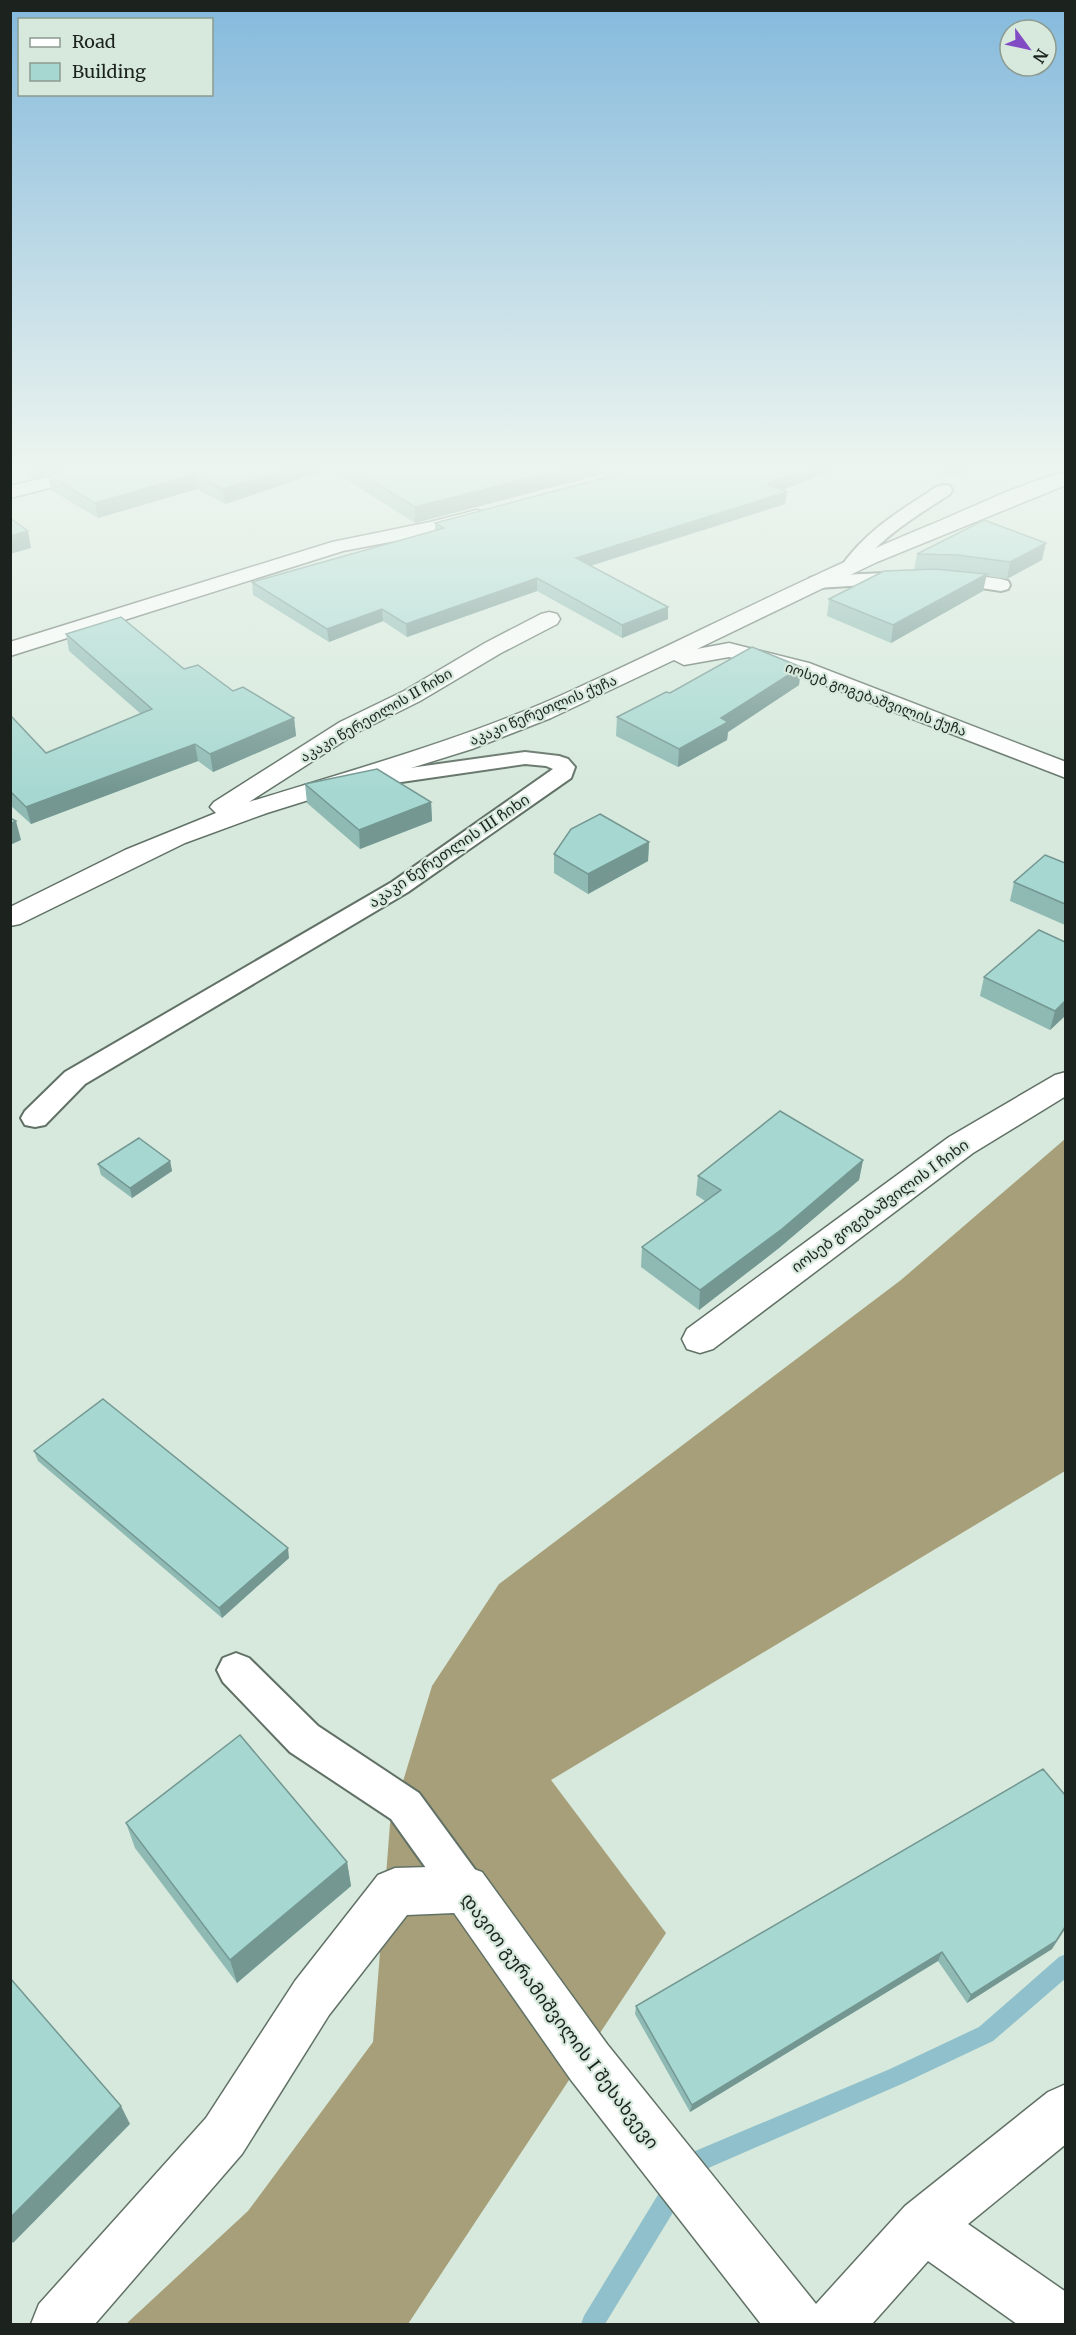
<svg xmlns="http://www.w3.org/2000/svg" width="1076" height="2335" font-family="Merriweather,'Noto Sans Georgian',serif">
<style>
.forest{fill:#a69f79}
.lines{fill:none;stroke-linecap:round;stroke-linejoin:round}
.stream{fill:#8fc0cb;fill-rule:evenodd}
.lane-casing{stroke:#617166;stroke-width:4}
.street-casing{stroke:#617166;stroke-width:3}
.secondary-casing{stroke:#617166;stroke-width:3}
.lane{fill:#fff;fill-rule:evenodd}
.street{fill:#fff;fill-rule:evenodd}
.secondary{fill:#fff;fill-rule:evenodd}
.wall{fill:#8fbab4}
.shaded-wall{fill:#749792}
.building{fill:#a6d8d1;stroke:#749792;stroke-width:1.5}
.labels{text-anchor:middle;stroke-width:4.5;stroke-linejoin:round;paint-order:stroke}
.far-street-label{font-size:14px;fill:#1c231e;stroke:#d6e9dc}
.street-label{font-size:15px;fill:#1c231e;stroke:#d6e9dc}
.near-street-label{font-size:18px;fill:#1c231e;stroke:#d6e9dc}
</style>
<rect width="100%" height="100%" fill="#d6e9dc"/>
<polygon class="forest" points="1065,1139 1065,1471 551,1780 666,1933 408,2324 126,2324 248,2211 373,2042 390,1824 432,1686 499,1584 901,1280"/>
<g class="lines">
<g class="stream">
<polygon points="1066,1954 1066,1978 993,2041 904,2083 697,2173 686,2180 678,2177 675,2169 681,2157 890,2069 979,2027 1059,1957"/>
<polygon points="675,2177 683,2180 686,2188 683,2196 605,2324 581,2324 584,2316 667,2180"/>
</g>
<g class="lane-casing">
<g id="lane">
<path d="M 944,485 L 950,486 L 952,490 L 950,494 C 915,517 880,537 855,572 L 843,572 L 840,568 C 865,531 901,510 938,486 Z"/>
<polygon points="908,572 915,574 917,578 915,582 817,588 810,586 808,582 810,578 817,576"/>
<polygon points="948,572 1001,579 1008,581 1010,585 1008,589 1001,591 941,582 939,578 941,574"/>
<polygon points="525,752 559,756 568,759 575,767 571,778 408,892 85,1084 45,1125 35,1127 25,1125 21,1118 25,1111 65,1072 392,882 553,769 546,766 525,764 353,789 345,787 342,782 345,777"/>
<polygon points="236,1653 249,1658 318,1726 419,1793 479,1875 485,1889 479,1903 465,1909 451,1903 391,1819 290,1752 223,1682 217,1670 223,1658"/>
</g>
</g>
<g class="street-casing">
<g id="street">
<path d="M 1066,472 L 1066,485 L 877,562 L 697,649 L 729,643 L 809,663 L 1066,762 L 1066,778 L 793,673 L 729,657 L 684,665 L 674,660 L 551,718 L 472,749 L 267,813 L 185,843 L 20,924 L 10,926 L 10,907 L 125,850 L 216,813 L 210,807 L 214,802 L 340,722 L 404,691 L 485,643 L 541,614 L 549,612 L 557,614 L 560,619 L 557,624 L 501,653 L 420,701 L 358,732 L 249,802 C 359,768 469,738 573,690 C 694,635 812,573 935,523 C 977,505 1021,483 1066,472 Z"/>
<polygon points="477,510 484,512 487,516 484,520 432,534 343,551 10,656 10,642 332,542 430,522"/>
<polygon points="1066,1072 1066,1096 973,1153 713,1349 700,1353 687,1349 682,1339 687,1329 949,1137 1055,1075"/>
<polygon points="465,1866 482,1872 607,2044 816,2304 905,2206 1048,2092 1066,2084 1066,2144 968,2224 1066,2292 1066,2324 1017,2324 928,2261 872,2324 761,2324 571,2080 454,1913 407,1915 329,2015 242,2154 95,2324 31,2324 39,2304 206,2118 295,1981 378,1875 395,1868"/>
</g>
</g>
<g class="secondary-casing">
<polygon id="secondary" points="96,465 128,465 125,469 10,498 10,486"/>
</g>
<use href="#lane" class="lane"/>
<use href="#street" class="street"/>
<use href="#secondary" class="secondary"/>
</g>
<g class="wall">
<polygon points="10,465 88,465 32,478"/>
<polygon points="90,465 606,465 606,473 415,523 330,469 225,504 197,489 98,518 51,490 48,475"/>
<polygon points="652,465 848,465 782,490 787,492 785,504 591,566 668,607 668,619 622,638 537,591 407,637 383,621 329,642 253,595 252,582 435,531 435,523"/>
<polygon points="925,465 995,465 946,477"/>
<polygon points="984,520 1042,560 1007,579 986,576 983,591 891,643 827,616 829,599 914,570 917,554"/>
<polygon points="66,634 184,669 233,691 294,718 296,736 213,772 198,761 31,824 10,805 10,715 46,753 141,714 69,651"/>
<polygon points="801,667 799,685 728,732 727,740 678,767 616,736 617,717 670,693"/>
<polygon points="305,784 431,802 432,821 360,849 307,803"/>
<polygon points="649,842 648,861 588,894 554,873 554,854"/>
<polygon points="1065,863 1065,925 1010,901 1014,882"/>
<polygon points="1065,942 1065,1016 1050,1030 980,996 984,977"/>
<polygon points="863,1160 859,1180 779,1248 699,1310 641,1267 642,1247 705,1201 696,1195 698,1176"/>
<polygon points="170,1161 172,1171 132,1198 101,1175 98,1164"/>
<polygon points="34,1451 289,1558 222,1618 38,1461"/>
<polygon points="1043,1769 1052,1949 967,2003 938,1961 690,2112 635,2014 636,2006"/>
<polygon points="126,1823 347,1862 351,1886 237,1983 135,1848"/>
</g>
<g class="shaded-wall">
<polygon points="29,465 88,465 32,478"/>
<polygon points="298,465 330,465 330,469 225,504 223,489"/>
<polygon points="580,465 606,465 606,473 415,523 415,507"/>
<polygon points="818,465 848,465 767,496 768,484"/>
<polygon points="948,465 995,465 946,477"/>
<polygon points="195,474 197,489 98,518 95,503"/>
<polygon points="787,492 785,504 576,570 576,558"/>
<polygon points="28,531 31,548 10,554 10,536"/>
<polygon points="1046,543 1042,560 1007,579 1010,562"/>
<polygon points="987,574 983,591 891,643 893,625"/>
<polygon points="537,578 537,591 407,637 406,624"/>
<polygon points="668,607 668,619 622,638 622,625"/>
<polygon points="382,609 383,621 329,642 327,629"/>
<polygon points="801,667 799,685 728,732 727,740 678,767 679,749 721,718"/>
<polygon points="294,718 296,736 213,772 210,754"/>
<polygon points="195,744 198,761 31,824 26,807"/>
<polygon points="431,802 432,821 360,849 359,830"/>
<polygon points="16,821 21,840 10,845 10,824"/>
<polygon points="649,842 648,861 588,894 588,874"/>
<polygon points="1065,1001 1065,1016 1050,1030 1055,1011"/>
<polygon points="863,1160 859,1180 779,1248 699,1310 700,1290"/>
<polygon points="170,1161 172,1171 132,1198 130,1188"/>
<polygon points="288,1548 289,1558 222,1618 219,1608"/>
<polygon points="347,1862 351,1886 237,1983 230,1960"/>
<polygon points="1065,1927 1065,1929 1052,1949 967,2003 971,1995"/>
<polygon points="942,1952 938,1961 690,2112 692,2105"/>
<polygon points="121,2106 130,2124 13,2243 10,2239 10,2218"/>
</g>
<g class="building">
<polygon points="90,465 298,465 223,489 195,474 95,503 48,475"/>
<polygon points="345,465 580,465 415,507"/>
<polygon points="652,465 818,465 768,484 787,492 576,558 668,607 622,625 537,578 406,624 382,609 327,629 252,582 444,528 435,523"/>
<polygon points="10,518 28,531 10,536"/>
<polygon points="984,520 1046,543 1010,562 958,555 917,554"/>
<polygon points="935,569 987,574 893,625 829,599 884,571"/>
<polygon points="121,617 184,669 198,665 233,691 243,687 294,718 210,754 195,744 26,807 10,791 10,715 46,753 152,709 66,634"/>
<polygon points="752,647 801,667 721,718 728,722 679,749 617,717 666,692 670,693"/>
<polygon points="377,769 431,802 359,830 305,784"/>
<polygon points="600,814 649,842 588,874 554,854 571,829"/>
<polygon points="10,818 16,821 10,824"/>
<polygon points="1045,855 1065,863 1065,904 1014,882"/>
<polygon points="1039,930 1065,942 1065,1001 1055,1011 984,977"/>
<polygon points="780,1111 863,1160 782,1229 700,1290 642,1247 721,1190 698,1176"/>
<polygon points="139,1138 170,1161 130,1188 98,1164"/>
<polygon points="103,1399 288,1548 219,1608 34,1451"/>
<polygon points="240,1735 347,1862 230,1960 126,1823"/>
<polygon points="1043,1769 1065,1795 1065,1927 1056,1941 971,1995 942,1952 692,2105 636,2006"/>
<polygon points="10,1978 121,2106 10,2218"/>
</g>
<linearGradient id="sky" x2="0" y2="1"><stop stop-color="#84b9dc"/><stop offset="0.59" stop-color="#edf5ef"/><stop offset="1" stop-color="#edf5ef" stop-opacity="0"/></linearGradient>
<rect width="1076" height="792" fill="url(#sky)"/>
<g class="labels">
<g class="far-street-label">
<text transform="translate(876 699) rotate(20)" y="5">იოსებ გოგებაშვილის ქუჩა</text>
<text transform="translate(543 710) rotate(-23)" y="5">აკაკი წერეთლის ქუჩა</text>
<text transform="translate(376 715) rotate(-30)" y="5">აკაკი წერეთლის II ჩიხი</text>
</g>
<g class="street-label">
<text transform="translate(449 851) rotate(-34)" y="5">აკაკი წერეთლის III ჩიხი</text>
<text transform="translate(880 1206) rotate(-36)" y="5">იოსებ გოგებაშვილის I ჩიხი</text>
</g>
<g class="near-street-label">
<text transform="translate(560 2021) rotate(53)" y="6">დავით გურამიშვილის I შესახვევი</text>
</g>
</g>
<rect width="1076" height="2335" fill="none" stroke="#1c231e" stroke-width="24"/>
<rect x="18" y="18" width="195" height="78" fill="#d6e9dc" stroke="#8c9a90" stroke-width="1.5"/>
<rect x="30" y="38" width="30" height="9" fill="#ffffff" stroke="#8c9a90" stroke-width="1.5"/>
<text x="72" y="48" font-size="18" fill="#1c231e">Road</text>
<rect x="30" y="63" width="30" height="18" fill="#a6d8d1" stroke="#8c9a90" stroke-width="1.5"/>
<text x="72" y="78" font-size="18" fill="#1c231e">Building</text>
<g transform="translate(1028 48) rotate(123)"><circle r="28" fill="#d6e9dc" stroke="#8c9a90" stroke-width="1.5"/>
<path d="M0-4.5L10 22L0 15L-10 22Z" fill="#814cc3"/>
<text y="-9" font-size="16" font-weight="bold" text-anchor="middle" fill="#1c231e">N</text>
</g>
</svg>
